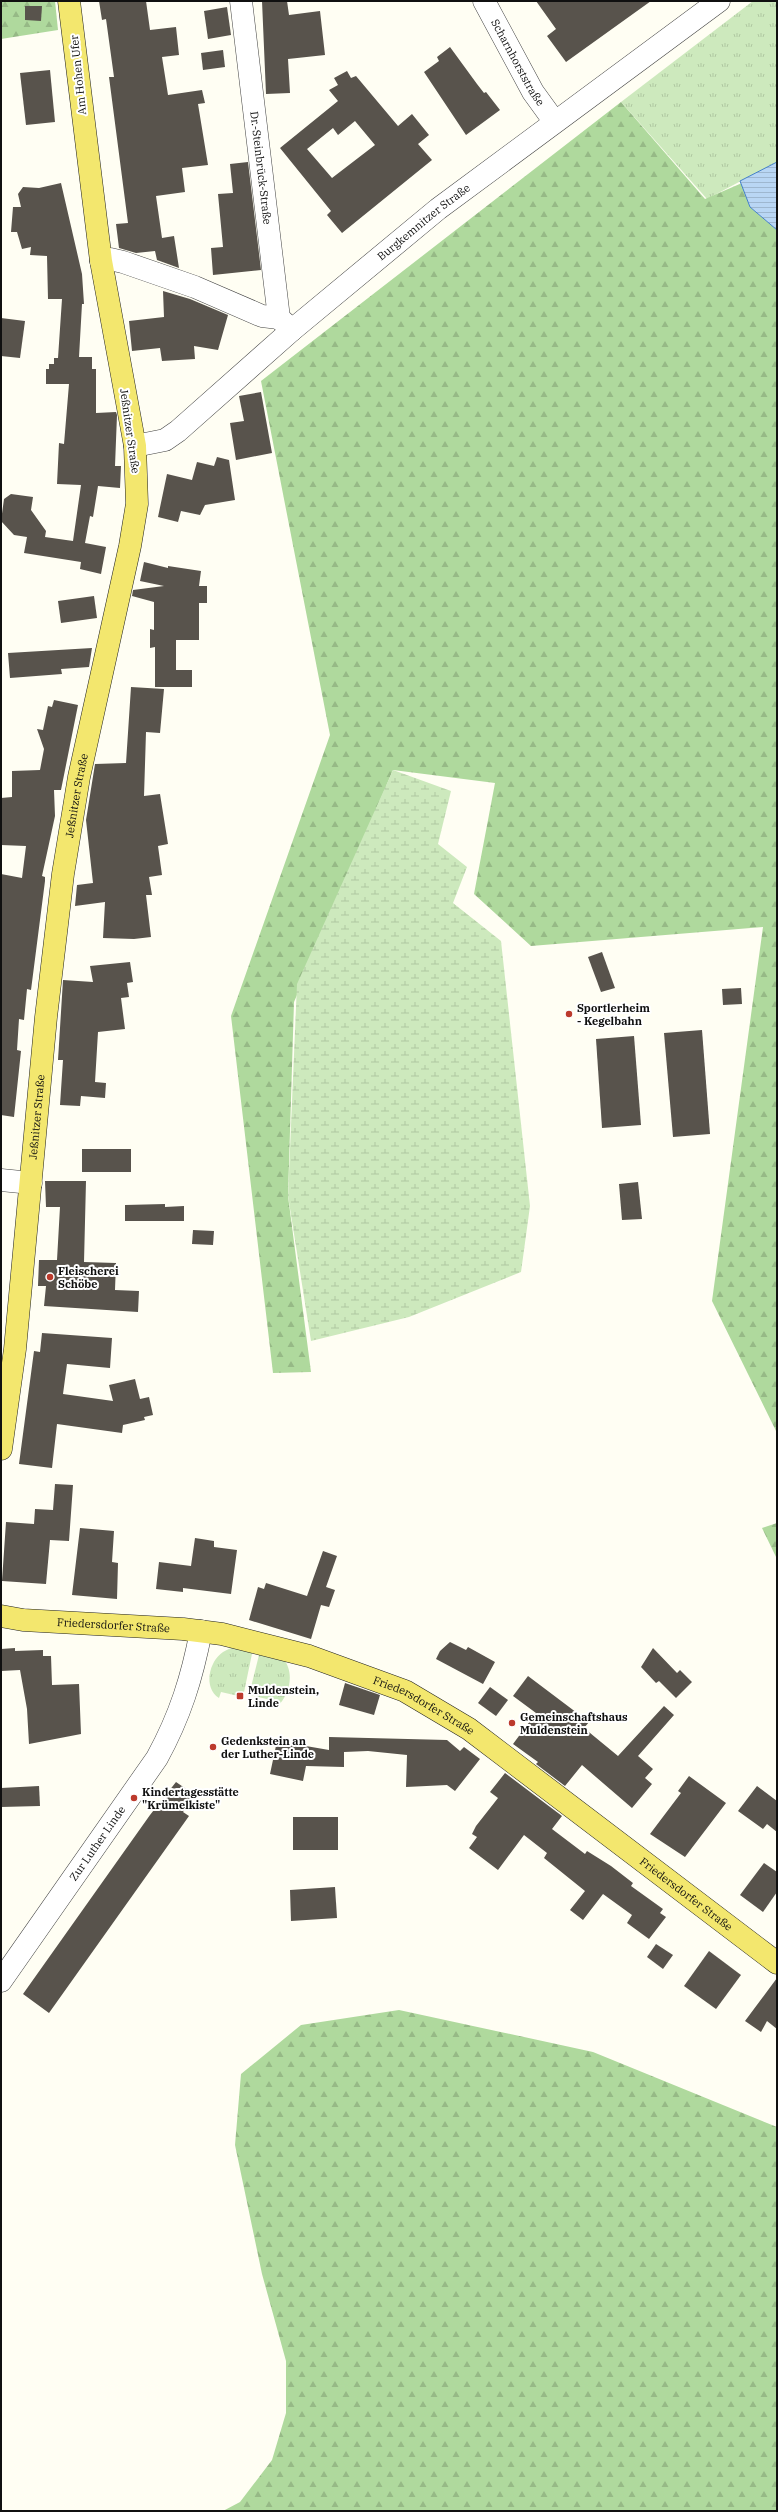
<svg xmlns="http://www.w3.org/2000/svg" width="778" height="2512" font-family="'IBM Plex Serif',serif">
<style>
.grass{fill:url(#grass-tufts)}
.forest{fill:url(#forest-firs)}
.wetland{fill:url(#wetland-marsh)}
.water{fill:url(#water-rules);stroke:#4380c9}
.building{fill:#58534c;fill-rule:evenodd}
.lines{fill:none;stroke-linecap:round;stroke-linejoin:round}
.minor-casing{stroke:#434343;stroke-width:23}
.major-casing{stroke:#212121;stroke-width:23}
.minor{stroke:#fff;stroke-width:22}
.major{stroke:#f3e76e;stroke-width:22}
.poi-dot{fill:#bc3a2c;stroke:#fff;stroke-width:1.5}
.labels{text-anchor:middle;stroke-width:4;stroke-linejoin:round;paint-order:stroke}
.street-label{font-size:11px;fill:#101010;stroke:#fff}
.poi-label{font-size:11px;font-weight:bold;fill:#101010;stroke:#fff;text-anchor:start}
</style>
<defs>
<pattern id="grass-tufts" width="24" height="20" patternUnits="userSpaceOnUse"><rect width="24" height="20" fill="#cde9bd"/><path d="M3 7l-1-3M5 7V3M7 7l1-3M15 17l-1-3M17 17v-4M19 17l1-3" fill="none" stroke="#afc7a1"/></pattern>
<pattern id="forest-firs" width="22" height="20" patternUnits="userSpaceOnUse"><rect width="22" height="20" fill="#afd99d"/><path d="M5 1l3.5 6h-7zM16 11l3.5 6h-7z" fill="#96b986"/></pattern>
<pattern id="wetland-marsh" width="20" height="14" patternUnits="userSpaceOnUse"><rect width="20" height="14" fill="#cde9bd"/><path d="M1 5h8M5 5V1M11 12h8M15 12V8" fill="none" stroke="#afc7a1"/></pattern>
<pattern id="water-rules" width="6" height="5" patternUnits="userSpaceOnUse"><rect width="6" height="5" fill="#b9d6f4"/><path d="M0 2.5h6" fill="none" stroke="#9eb7d0"/></pattern>
</defs>
<rect width="100%" height="100%" fill="#fffef3"/>
<g class="grass">
<polygon points="753,1 777,1 777,162 707,199 621,102"/>
<path d="M 238,1646 L 253,1649 L 243,1697 L 221,1692 L 219,1698 C 203,1688 209,1661 223,1652 C 228,1649 233,1647 238,1646 Z"/>
<path d="M 260,1651 L 283,1658 C 295,1673 290,1694 277,1707 L 266,1707 L 267,1699 L 249,1695 Z"/>
</g>
<g class="forest">
<polygon points="1,1 55,1 58,30 1,39"/>
<polygon points="621,102 705,199 742,183 750,207 777,230 777,1433 712,1301 763,927 531,946 474,894 495,783 393,770 294,1002 288,1196 311,1372 273,1373 231,1016 330,735 261,381"/>
<polygon points="777,1523 777,1559 762,1528"/>
<polygon points="399,2010 593,2052 777,2127 777,2511 223,2511 240,2502 272,2460 286,2413 286,2361 262,2274 235,2145 241,2074 301,2025"/>
</g>
<polygon class="wetland" points="393,770 451,791 438,844 467,867 453,903 501,941 530,1206 521,1272 409,1317 311,1341 288,1196 297,984"/>
<polygon class="water" points="777,162 777,230 750,207 740,181"/>
<g class="building">
<polygon points="99,1 146,1 150,30 176,27 179,55 162,57 168,95 202,90 205,103 198,104 208,165 182,168 185,192 156,196 162,238 174,236 179,268 157,260 155,251 136,253 119,248 116,224 128,223 109,77 114,77 106,19 102,20"/>
<polygon points="262,1 287,1 289,15 320,11 325,55 288,59 290,93 266,94"/>
<polygon points="536,1 651,1 566,62 547,36 556,29"/>
<polygon points="25,6 42,6 41,21 25,20"/>
<polygon points="227,7 231,35 208,39 204,11"/>
<polygon points="450,47 477,84 484,93 486,92 500,110 466,135 424,72 439,61 437,57"/>
<polygon points="223,50 225,67 203,70 201,53"/>
<polygon points="50,70 55,122 26,125 20,73"/>
<path d="M 347,71 L 351,78 L 356,76 L 398,126 L 412,114 L 429,135 L 418,144 L 432,160 L 342,233 L 327,215 L 331,211 L 280,148 L 338,101 L 329,90 L 338,85 L 334,78 ZM 355,121 L 375,145 L 332,178 L 307,149 L 333,128 L 338,135 Z"/>
<polygon points="248,162 261,270 213,275 211,248 223,247 218,194 233,193 230,164"/>
<polygon points="61,183 82,274 84,304 82,304 79,357 92,357 92,369 96,369 96,413 116,412 117,415 115,466 121,466 120,488 98,486 93,517 90,516 85,543 106,547 101,574 80,569 81,562 24,553 27,537 14,535 1,521 4,499 11,494 33,497 31,510 46,531 45,537 73,541 81,485 57,484 59,443 64,444 69,384 46,384 46,369 49,369 49,364 54,364 54,358 58,358 62,299 48,299 47,256 30,255 31,247 22,249 17,232 11,232 13,207 21,207 18,194 23,187 39,188"/>
<polygon points="163,291 190,299 228,315 218,350 194,346 195,359 162,361 160,348 132,351 129,321 164,317"/>
<polygon points="1,318 25,321 20,358 1,356"/>
<polygon points="261,392 272,453 236,460 230,423 244,421 239,396"/>
<polygon points="217,457 229,460 235,500 205,505 200,515 181,511 178,522 158,517 167,474 192,480 197,462 214,466"/>
<polygon points="144,562 168,568 168,566 201,571 199,586 207,586 207,603 199,603 199,640 176,640 176,670 192,670 192,687 155,687 155,647 150,648 150,629 154,630 154,602 132,596 133,590 164,586 140,581"/>
<polygon points="94,596 97,618 61,623 58,601"/>
<polygon points="92,648 89,667 61,669 62,674 10,678 8,653"/>
<polygon points="131,687 164,689 160,733 146,732 144,796 160,794 168,844 158,846 162,875 149,877 152,895 146,895 151,937 134,939 103,938 105,902 75,906 77,885 93,883 86,820 95,764 126,763"/>
<polygon points="54,700 78,705 61,790 54,790 55,816 42,876 45,877 45,881 31,990 27,989 24,1020 19,1019 17,1050 21,1051 14,1117 1,1115 1,874 22,878 26,846 1,845 1,798 12,797 12,771 40,770 44,749 37,729 43,730 48,706 52,707"/>
<polygon points="602,952 615,988 601,992 588,957"/>
<polygon points="130,962 133,982 127,983 129,997 121,998 125,1029 98,1032 95,1082 106,1083 105,1098 81,1096 80,1106 60,1105 63,1060 58,1060 63,980 93,982 90,966"/>
<polygon points="741,988 742,1004 723,1005 722,989"/>
<polygon points="702,1030 710,1134 673,1137 664,1033"/>
<polygon points="634,1036 641,1125 602,1128 596,1039"/>
<rect x="82" y="1149" width="49" height="23"/>
<polygon points="45,1181 86,1181 84,1262 116,1263 115,1290 139,1291 138,1312 44,1306 46,1286 38,1286 39,1260 57,1260 60,1207 46,1207"/>
<polygon points="638,1182 642,1219 622,1220 619,1184"/>
<polygon points="165,1204 165,1207 184,1206 184,1221 125,1221 125,1205"/>
<polygon points="193,1230 214,1231 213,1245 192,1244"/>
<polygon points="42,1333 112,1338 110,1368 67,1364 63,1394 113,1401 109,1385 135,1379 140,1399 149,1397 153,1415 144,1417 145,1420 123,1425 122,1433 57,1424 52,1468 19,1464 34,1351 40,1352"/>
<polygon points="55,1484 73,1485 69,1541 50,1540 46,1584 2,1581 6,1522 34,1524 35,1509 53,1510"/>
<polygon points="80,1528 114,1531 112,1562 118,1563 117,1599 72,1595"/>
<polygon points="195,1538 214,1541 214,1547 237,1550 231,1594 183,1588 183,1592 156,1589 159,1562 191,1566"/>
<polygon points="323,1551 337,1556 326,1587 335,1590 329,1607 321,1605 311,1639 249,1620 258,1587 264,1589 266,1583 307,1596"/>
<polygon points="450,1642 466,1650 468,1647 495,1662 483,1684 436,1659 440,1651"/>
<polygon points="15,1648 15,1651 43,1650 43,1656 51,1656 52,1685 79,1684 81,1734 29,1744 27,1709 20,1670 1,1671 1,1649"/>
<polygon points="653,1648 677,1673 680,1670 692,1682 676,1698 659,1681 656,1683 641,1667"/>
<polygon points="528,1676 589,1722 584,1728 618,1756 664,1706 674,1715 638,1756 653,1769 645,1778 652,1784 632,1808 582,1765 565,1786 536,1764 538,1762 513,1744 536,1713 513,1696"/>
<polygon points="345,1683 380,1695 374,1715 339,1705"/>
<polygon points="490,1687 508,1700 496,1716 478,1703"/>
<polygon points="329,1737 447,1740 460,1751 464,1747 480,1759 455,1791 447,1785 406,1787 407,1755 368,1751 344,1752 344,1767 306,1766 303,1781 270,1774 277,1741 329,1750"/>
<polygon points="505,1773 562,1816 552,1829 585,1854 587,1851 611,1866 633,1883 631,1886 663,1909 660,1913 666,1917 649,1939 627,1923 632,1915 603,1894 583,1920 570,1910 585,1891 544,1858 547,1853 524,1835 498,1870 469,1848 477,1837 472,1834 476,1826 498,1798 490,1792"/>
<polygon points="689,1776 726,1803 685,1857 650,1834 681,1793 678,1791"/>
<polygon points="176,1782 195,1795 183,1812 189,1816 49,2013 23,1994 150,1815"/>
<polygon points="39,1786 40,1806 1,1807 1,1788"/>
<polygon points="757,1786 777,1801 777,1832 767,1824 763,1829 738,1811"/>
<rect x="293" y="1817" width="45" height="33"/>
<polygon points="764,1863 777,1872 777,1892 763,1912 740,1895"/>
<polygon points="335,1887 337,1918 291,1921 290,1890"/>
<polygon points="656,1944 673,1955 663,1969 647,1957"/>
<polygon points="709,1951 741,1975 716,2009 684,1986"/>
<polygon points="777,1978 777,2029 767,2021 761,2032 745,2021"/>
</g>
<g class="lines">
<g class="minor-casing">
<g id="minor">
<path id="s1" d="M 241,1 L 279,318 L 292,330"/>
<path id="s2" d="M 484,1 L 533,92 L 554,121"/>
<polyline points="101,261 110,259 123,262 195,287 262,316 279,318"/>
<path id="s3" d="M 135,446 L 165,440 L 178,431 L 292,330 L 438,209 L 719,1"/>
<polyline points="1,1180 31,1183"/>
<path id="s4" d="M 1,1981 L 157,1758 C 180,1716 192,1678 201,1631"/>
</g>
</g>
<g class="major-casing">
<g id="major">
<path id="s5" d="M 1,1449 L 15,1349 L 46,1017 L 63,874 L 79,777 L 130,546 L 137,504 L 135,446 L 101,261 L 69,1"/>
<path id="s6" d="M 1,1616 L 23,1620 L 183,1629 L 222,1634 L 309,1656 L 405,1691 L 469,1729 L 777,1963"/>
</g>
</g>
<use href="#minor" class="minor"/>
<use href="#major" class="major"/>
</g>
<g class="poi-dot">
<circle cx="569" cy="1014" r="4"/>
<circle cx="50" cy="1277" r="4"/>
<rect x="236" y="1692" width="8" height="8" rx="2"/>
<circle cx="512" cy="1723" r="4"/>
<circle cx="213" cy="1747" r="4"/>
<circle cx="134" cy="1798" r="4"/>
</g>
<g class="labels">
<g class="street-label">
<text dy="4" stroke="none"><textPath href="#s2" startOffset="70">Scharnhorststraße</textPath></text>
<text transform="translate(78 75) rotate(-96)" y="4">Am Hohen Ufer</text>
<text dy="4" stroke="none"><textPath href="#s1" startOffset="168">Dr.-Steinbrück-Straße</textPath></text>
<text dy="4" stroke="none"><textPath href="#s3" startOffset="369">Burgkemnitzer Straße</textPath></text>
<text transform="translate(130 431) rotate(82)" y="4">Jeßnitzer Straße</text>
<text dy="4" stroke="none"><textPath href="#s5" startOffset="658">Jeßnitzer Straße</textPath></text>
<text dy="4" stroke="none"><textPath href="#s5" startOffset="334">Jeßnitzer Straße</textPath></text>
<text dy="4" stroke="none"><textPath href="#s6" startOffset="113">Friedersdorfer Straße</textPath></text>
<text dy="4" stroke="none"><textPath href="#s6" startOffset="437">Friedersdorfer Straße</textPath></text>
<text dy="4" stroke="none"><textPath href="#s4" startOffset="168">Zur Luther Linde</textPath></text>
<text dy="4" stroke="none"><textPath href="#s6" startOffset="761">Friedersdorfer Straße</textPath></text>
</g>
<g class="poi-label">
<text x="577" y="1012">Sportlerheim<tspan x="577" dy="13">- Kegelbahn</tspan></text>
<text x="58" y="1275">Fleischerei<tspan x="58" dy="13">Schöbe</tspan></text>
<text x="248" y="1694">Muldenstein,<tspan x="248" dy="13">Linde</tspan></text>
<text x="520" y="1721">Gemeinschaftshaus<tspan x="520" dy="13">Muldenstein</tspan></text>
<text x="221" y="1745">Gedenkstein an<tspan x="221" dy="13">der Luther-Linde</tspan></text>
<text x="142" y="1796">Kindertagesstätte<tspan x="142" dy="13">"Krümelkiste"</tspan></text>
</g>
</g>
<rect width="778" height="2512" fill="none" stroke="#101010" stroke-width="4"/>
</svg>
